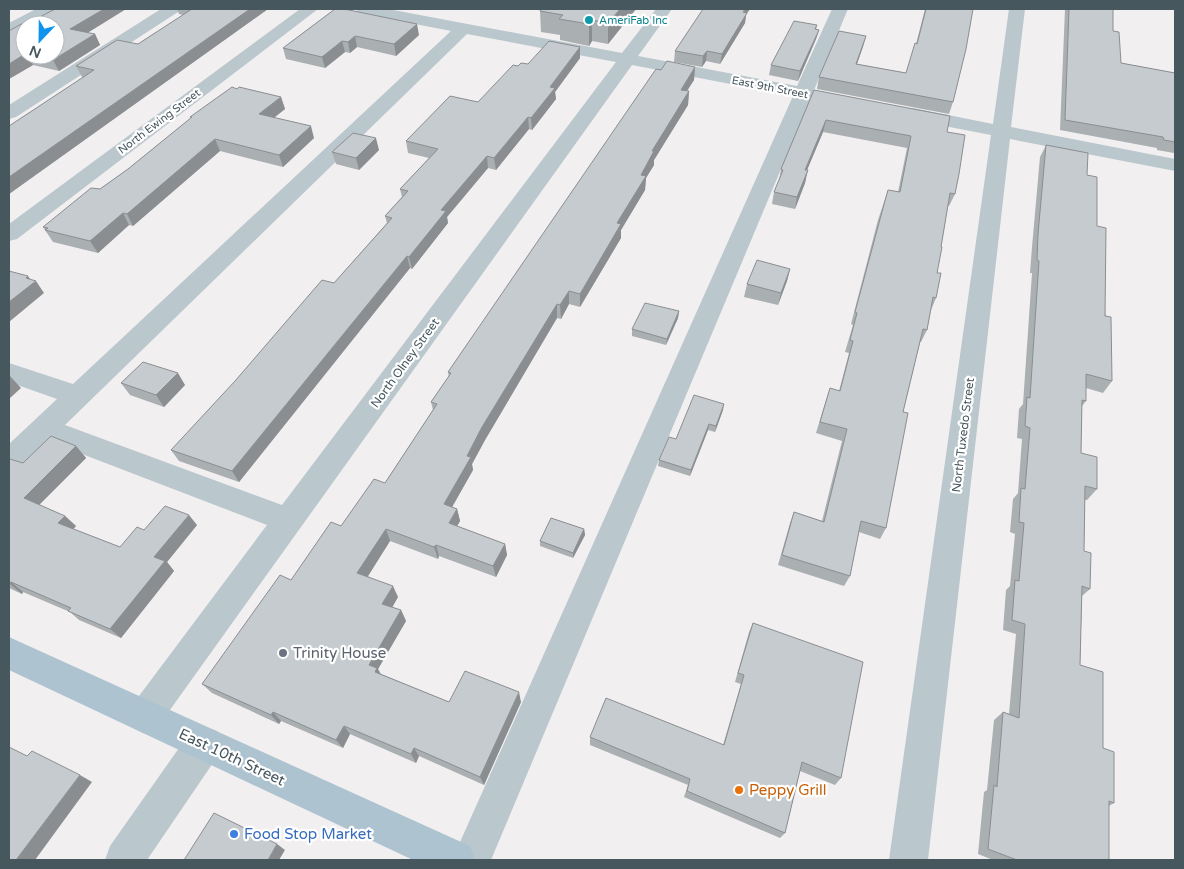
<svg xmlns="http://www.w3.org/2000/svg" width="1184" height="869" font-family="'Varela Round',sans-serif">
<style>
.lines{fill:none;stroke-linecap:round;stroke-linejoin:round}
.minor{fill:#bac7cd;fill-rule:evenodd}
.major{fill:#adc4d0;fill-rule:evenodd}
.wall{fill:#aaafb2;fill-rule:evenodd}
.shaded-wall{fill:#8b8e91}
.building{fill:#c6cbcf;stroke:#8b8e91}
.culture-dot{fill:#0f9aa8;stroke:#fff;stroke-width:2}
.worship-dot{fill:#6b7280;stroke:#fff;stroke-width:2}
.food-dot{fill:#e8710a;stroke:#fff;stroke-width:2}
.shop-dot{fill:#3f7fe0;stroke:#fff;stroke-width:2}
.labels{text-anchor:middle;stroke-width:4.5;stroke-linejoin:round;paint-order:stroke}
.far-culture-label{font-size:11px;fill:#0d838f;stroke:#fff;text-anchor:start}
.far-street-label{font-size:11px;fill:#46575e;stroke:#fff}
.street-label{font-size:12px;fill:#46575e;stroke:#fff}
.near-worship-label{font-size:15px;fill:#5b616d;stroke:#fff;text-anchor:start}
.near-street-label{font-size:15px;fill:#46575e;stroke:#fff}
.near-food-label{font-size:15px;fill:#c56008;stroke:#fff;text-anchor:start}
.near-shop-label{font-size:15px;fill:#366cbe;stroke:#fff;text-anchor:start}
</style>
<rect width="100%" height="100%" fill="#f2eff0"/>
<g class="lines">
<g class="minor">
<polygon points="36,9 55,9 53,12 30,25 25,25 25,28 9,35 9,23"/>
<polygon points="161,9 180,9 178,12 16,117 9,119 9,105"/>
<polygon points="300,9 318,9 17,239 9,241 9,224"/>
<path d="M 356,9 L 388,9 L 622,53 L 656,9 L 672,9 L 638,56 L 797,86 L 832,9 L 848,9 L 814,90 L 825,92 L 828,96 L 825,100 L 819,101 L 810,100 L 491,860 L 452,860 L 793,96 L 632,65 L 157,728 L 145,734 L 133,728 L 127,716 L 133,704 L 267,525 L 48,441 L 19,469 L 9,472 L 9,444 L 57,399 L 9,382 L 9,363 L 73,384 L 451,31 L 364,14 L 358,12 ZM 467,34 L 616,62 L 282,505 L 65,425 Z"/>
<polygon points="1009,9 1025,9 1011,127 1175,159 1175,171 1010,139 928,860 889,860 991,135 913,120 906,118 904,114 906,110 913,108 993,124"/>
<polygon points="204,726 217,731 222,744 217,757 147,860 105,860 110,846 191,731"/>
</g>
<polygon class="major" points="9,637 470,846 475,860 413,860 9,670"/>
</g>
<g class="wall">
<path d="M 126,9 L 87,33 L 95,34 L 100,45 L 59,71 L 33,65 L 9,79 L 36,19 ZM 55,25 L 55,55 L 25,55 Z"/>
<polygon points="177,9 268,9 9,194 9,126 84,77 82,77 76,66 138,44 183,15 179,14"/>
<polygon points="335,9 419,35 396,56 357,47 350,53 345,52 325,68 286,59 283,48"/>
<polygon points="636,9 608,44 592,41 589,46 560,40 560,35 541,32 540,11"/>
<polygon points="925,9 973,9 953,102 949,114 817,89 819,77 866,36 857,64 906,73 916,44"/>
<polygon points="1065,9 1113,9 1113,31 1121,63 1175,73 1175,156 1174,153 1157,150 1157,148 1060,130"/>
<polygon points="746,15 745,23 720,64 706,61 702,67 674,62 675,51"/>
<polygon points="817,25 816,29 819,30 816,39 798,81 769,75 771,65"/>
<polygon points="580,47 580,58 555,92 556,99 532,130 529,129 496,170 488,168 447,217 448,223 412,269 410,268 239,482 179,461 171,450 334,283 387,223 385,216 402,197 400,189 429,158 408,153 406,141 478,102 518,66 528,64"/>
<polygon points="695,67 694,80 687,91 689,91 688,105 654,160 654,165 646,178 645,190 621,230 621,238 580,307 569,304 561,319 557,318 485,440 472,464 473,470 452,507 457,509 460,521 457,526 505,544 507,555 496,577 439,556 438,559 390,541 368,576 398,597 392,607 401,610 406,621 378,669 381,674 449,702 521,702 484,785 419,756 416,763 350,734 343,748 281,721 279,724 212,693 202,684 291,580 341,526 385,483 433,410 431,402 449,377 448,372 661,70"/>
<polygon points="814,90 947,132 955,194 949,206 948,206 941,247 937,273 936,298 931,310 927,330 921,342 920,342 903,412 886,528 880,539 859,532 850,576 844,586 778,565 790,523 794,512 822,521 842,441 816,433 826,400 830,388 839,391 849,353 845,352 853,325 851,324 878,220 888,190 898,192 907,148 823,132 807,170 805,183 795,209 772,204 774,192 779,181 781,169"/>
<polygon points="281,97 285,109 274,118 314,138 283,167 220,151 133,226 129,225 98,253 53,242 43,227 100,189 128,169 191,118 190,117"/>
<polygon points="1046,145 1087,175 1097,226 1112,381 1103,393 1086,388 1086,401 1082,406 1081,453 1097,489 1087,500 1085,500 1084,551 1090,589 1082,596 1080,665 1103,748 1114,803 1109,806 1109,860 993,860 978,854 984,792 987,790 994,720 1003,712 1009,714 1016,634 1003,630 1006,590 1010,586 1015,534 1010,532 1013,499 1018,493 1022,439 1017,438 1019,409 1023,404 1032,273 1030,273 1032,247 1040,157"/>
<polygon points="379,150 359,170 336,164 332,152"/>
<polygon points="790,269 787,281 778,305 744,297 747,284"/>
<polygon points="679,311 678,318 666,345 632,336 632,329"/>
<polygon points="121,383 185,385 164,407 130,395"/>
<polygon points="723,410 715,432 708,430 690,476 658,466 659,460 676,439"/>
<polygon points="76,446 86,458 39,505 65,516 76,526 73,529 120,547 144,530 197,525 167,562 174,571 121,638 79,620 70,612 23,592 22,594 9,588 9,459 23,463"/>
<polygon points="584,529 585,535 573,558 540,546 540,541"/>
<polygon points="753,623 841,778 835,785 800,771 785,833 780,838 684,797 688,785 590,745 590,737 723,745 741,684 735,682 749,632"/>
</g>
<g class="shaded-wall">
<polygon points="104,9 126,9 76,40 70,29"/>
<polygon points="250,9 268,9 9,194 9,177"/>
<polygon points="620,9 636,9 608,44 608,23"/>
<polygon points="745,9 750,9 746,15 745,23 720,64 722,54"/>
<polygon points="592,20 592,41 589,46 589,24"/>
<polygon points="417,24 419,35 396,56 394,44"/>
<polygon points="819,30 816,39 798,81 800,71"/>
<polygon points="95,34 100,45 59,71 53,60"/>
<polygon points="355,36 357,47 350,53 348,42"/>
<polygon points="866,36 863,47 853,75 856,64"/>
<polygon points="342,41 345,52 325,68 322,57"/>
<polygon points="580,47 580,58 555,92 556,99 532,130 531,118 550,87"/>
<polygon points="707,51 706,61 702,67 703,56"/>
<polygon points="25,54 25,55 27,55 33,65 9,79 9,64"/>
<polygon points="695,67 694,80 679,103 681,90"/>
<polygon points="689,91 688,105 654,160 654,165 646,178 645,190 621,230 621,238 580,307 580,294 617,223 652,151"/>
<polygon points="281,97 285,109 263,126 259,114"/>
<polygon points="528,117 529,129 496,170 494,158"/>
<polygon points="826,120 823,132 802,182 805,170"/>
<polygon points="311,126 314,138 283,167 279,155"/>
<polygon points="376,138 379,150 359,170 356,158"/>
<polygon points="215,139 220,151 133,226 127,214"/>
<polygon points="487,156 488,168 447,217 448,223 412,269 409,257 441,210"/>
<polygon points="808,170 805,183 795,209 797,197"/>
<polygon points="123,213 129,225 98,253 90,241"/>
<polygon points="407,256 410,268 239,482 232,471"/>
<polygon points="790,269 787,281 778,305 781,293"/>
<polygon points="28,276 33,283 36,281 44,293 9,322 9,302 26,278"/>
<polygon points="569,291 569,304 561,319 560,305"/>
<polygon points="557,304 557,318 485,440 472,464 473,470 447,516 444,504 467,456 482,427"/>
<polygon points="679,311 678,318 666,345 667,339"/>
<polygon points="178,373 185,385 164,407 156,395"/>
<polygon points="10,376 21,388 9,399 9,378"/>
<polygon points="724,404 723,410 715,432 716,426"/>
<polygon points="709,424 708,430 690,476 691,470"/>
<polygon points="76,446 86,458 35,509 24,498"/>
<polygon points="457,509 460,521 452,535 449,523"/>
<polygon points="189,515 197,525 167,562 174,571 121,638 110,629 154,557"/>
<polygon points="65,516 76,526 69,534 58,523"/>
<polygon points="386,529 390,541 363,584 357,573"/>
<polygon points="584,529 585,535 573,558 573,553"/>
<polygon points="505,544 507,555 496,577 493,566"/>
<polygon points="436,545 439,556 438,559 434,547"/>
<polygon points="11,582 23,592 22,594 10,584"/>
<polygon points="393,586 398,597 388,615 382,604"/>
<polygon points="401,610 406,621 378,669 382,678 380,682 369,665"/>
<polygon points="519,692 521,702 484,785 480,777"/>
<polygon points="273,712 281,721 279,724 271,715"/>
<polygon points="344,726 350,734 343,748 336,740"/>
<polygon points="414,748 419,756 416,763 411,754"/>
<polygon points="80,775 92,782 35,860 16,860"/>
<polygon points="277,844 285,850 279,860 268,860"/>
</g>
<g class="building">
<polygon points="55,9 104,9 70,29 95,34 53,60 33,55 55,55 55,25 25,25 25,54 9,64 9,31 32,18 36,19"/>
<polygon points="192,9 250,9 9,177 9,126 94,70 76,66 117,40 138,44"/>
<polygon points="335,9 344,9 417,24 394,44 355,36 348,42 342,41 322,57 283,48"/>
<polygon points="541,9 620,9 608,23 592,20 589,24 559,19 563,15 540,11"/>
<polygon points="703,9 745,9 743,12 747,13 722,54 707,51 703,56 675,51"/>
<polygon points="926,9 973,9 966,49 953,102 819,77 839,31 866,36 856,64 906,73 915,43 917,44"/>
<polygon points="1069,9 1113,9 1113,31 1119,32 1121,63 1175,73 1175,142 1164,140 1163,137 1065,120"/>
<polygon points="794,21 817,25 815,29 819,30 800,71 771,65"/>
<polygon points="549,41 580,47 550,87 555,88 531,118 528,117 494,158 487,156 441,210 446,211 409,257 407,256 232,471 171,450 235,381 322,280 334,283 392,218 385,216 408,191 400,189 438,149 406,141 450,96 478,102 513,65 518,66 521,63 528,64"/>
<polygon points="667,61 695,67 681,90 689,91 652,151 654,151 641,175 646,176 617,223 621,224 580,294 569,291 560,305 557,304 482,427 467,456 471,457 444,504 457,509 449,523 505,544 493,566 436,545 434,547 386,529 357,573 393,586 382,604 401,610 369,665 377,668 375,672 449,702 465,671 519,692 480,777 414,748 411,754 344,726 336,740 273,712 271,715 202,684 280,575 291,580 331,522 341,526 374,479 385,483 437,404 431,402 451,373 448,372 656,69 661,70"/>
<polygon points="232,87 237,89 239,87 281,97 259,114 311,126 279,155 215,139 127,214 123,213 90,241 45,230 48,228 43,227 91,188 100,189 128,169 192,117 190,117"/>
<polygon points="814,90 950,116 947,132 965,135 959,174 955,194 950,193 941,247 942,247 937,273 941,273 936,298 933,297 927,330 923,329 903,412 908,413 886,528 861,521 850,576 782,555 794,512 824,522 847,429 820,422 830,388 840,391 853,341 850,340 857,313 855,312 883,208 888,190 900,192 911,136 826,120 805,170 808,170 797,197 774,192 783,170 781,169"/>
<polygon points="353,133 376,138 356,158 332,152"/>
<polygon points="1046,145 1088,153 1087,175 1097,177 1097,226 1106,228 1105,316 1111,317 1112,381 1086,374 1086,401 1082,400 1081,453 1097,457 1097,489 1085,486 1084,551 1091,553 1090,589 1082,586 1080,665 1103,672 1103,748 1114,752 1114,803 1109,801 1109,860 1017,860 988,849 994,785 997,787 1003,712 1019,718 1025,624 1012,620 1015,580 1019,581 1024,523 1019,522 1021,488 1025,489 1030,428 1025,426 1027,397 1030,398 1039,261 1037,260 1038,234"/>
<polygon points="757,260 790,269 781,293 747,284"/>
<polygon points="9,271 28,276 26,278 36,281 9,302"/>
<polygon points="645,303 679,311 667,339 632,329"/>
<polygon points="143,362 178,373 156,395 121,383"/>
<polygon points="694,395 724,404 716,426 709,424 691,470 659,460 669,437 676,439"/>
<polygon points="51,436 76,446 24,498 65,516 58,523 120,547 137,527 144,530 165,506 189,515 154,557 165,561 110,629 68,611 71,608 11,582 10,584 9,583 9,459 10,459 23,463"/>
<polygon points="551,518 584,529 573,553 540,541"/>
<polygon points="753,623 863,662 841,778 802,762 785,833 687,791 690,779 590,737 606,698 724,745 744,675 738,673"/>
<polygon points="9,747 27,756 32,751 80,775 16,860 9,860"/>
<polygon points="214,813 277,844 268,860 184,860"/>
</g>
<circle class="culture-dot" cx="589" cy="20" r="5"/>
<circle class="worship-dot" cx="283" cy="653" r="5"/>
<circle class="food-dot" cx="739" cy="790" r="5"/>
<circle class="shop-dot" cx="234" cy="834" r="5"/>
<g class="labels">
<g class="far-culture-label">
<text x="599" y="24">AmeriFab Inc</text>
</g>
<g class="far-street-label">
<text transform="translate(770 87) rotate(11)" y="4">East 9th Street</text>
<text transform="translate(159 121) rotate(-37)" y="4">North Ewing Street</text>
</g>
<g class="street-label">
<text transform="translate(405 363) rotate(-54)" y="4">North Olney Street</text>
<text transform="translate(963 435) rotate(-83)" y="4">North Tuxedo Street</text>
</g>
<g class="near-worship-label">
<text x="293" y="658">Trinity House</text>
</g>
<g class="near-street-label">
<text transform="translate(232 757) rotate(25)" y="5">East 10th Street</text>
</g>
<g class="near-food-label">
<text x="749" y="795">Peppy Grill</text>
</g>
<g class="near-shop-label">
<text x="244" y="839">Food Stop Market</text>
</g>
</g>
<rect width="1184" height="869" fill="none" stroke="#46575e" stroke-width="20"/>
<g transform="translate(40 40) rotate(202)"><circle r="24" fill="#ffffff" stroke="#b5bcbf"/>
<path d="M0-4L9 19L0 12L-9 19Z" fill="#0e94ed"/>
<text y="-8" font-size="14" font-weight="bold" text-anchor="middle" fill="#46575e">N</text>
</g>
</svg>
